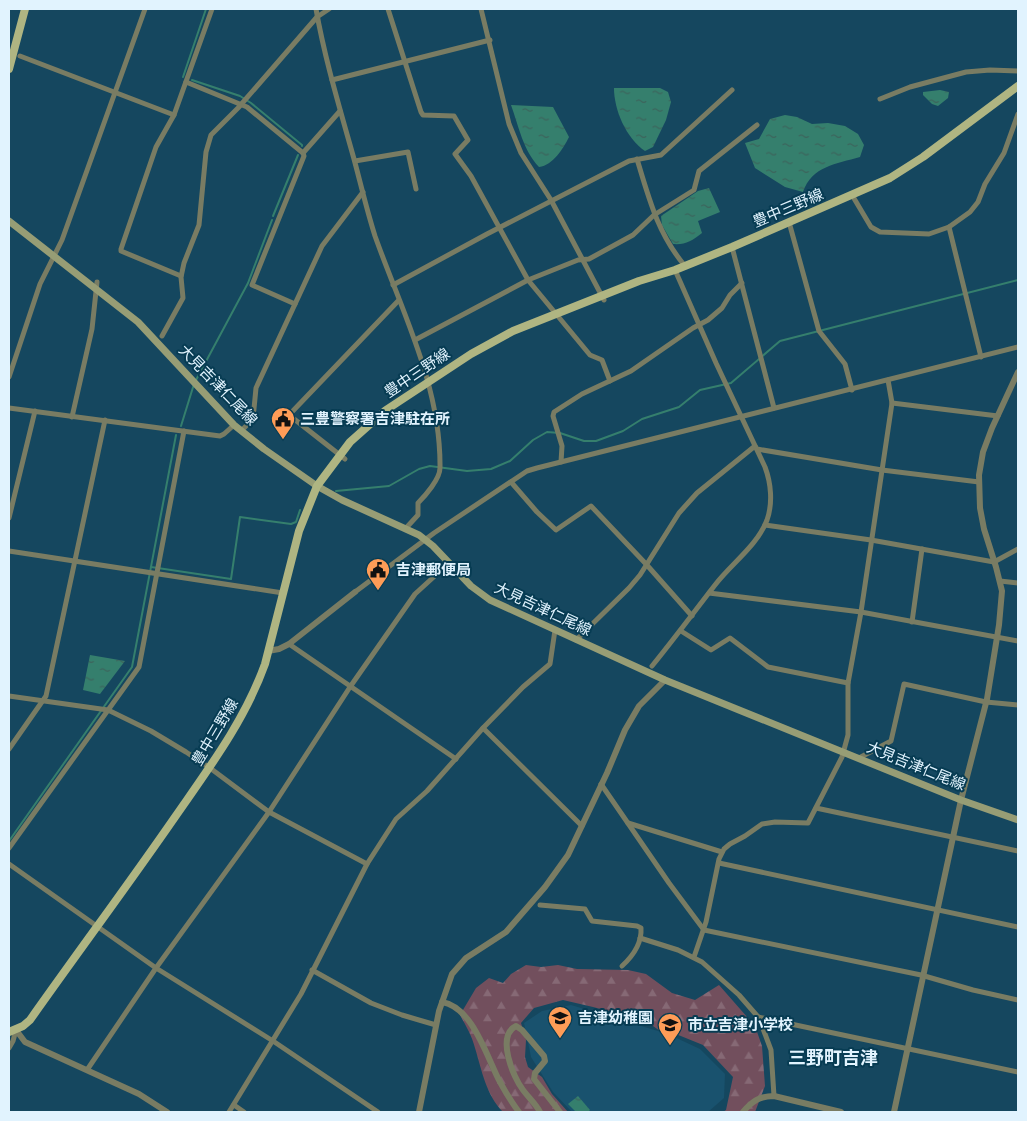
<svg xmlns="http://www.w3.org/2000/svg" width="1027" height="1121" font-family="Figtree,'Noto Sans JP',sans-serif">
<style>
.built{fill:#19526e}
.forest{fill:url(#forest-firs)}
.water{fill:url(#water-ripples)}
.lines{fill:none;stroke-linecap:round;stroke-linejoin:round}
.stream{stroke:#357f6d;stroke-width:2}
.minor{stroke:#797c63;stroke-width:5}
.tertiary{stroke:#797c63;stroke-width:6}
.secondary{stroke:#979d75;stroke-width:7}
.primary{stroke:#afb582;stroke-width:8}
.labels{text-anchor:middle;stroke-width:4;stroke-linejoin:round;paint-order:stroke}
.street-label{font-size:15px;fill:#e1f3fe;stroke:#073c53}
.poi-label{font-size:15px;font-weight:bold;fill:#e1f3fe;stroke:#073c53;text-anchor:start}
.quarter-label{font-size:18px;font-weight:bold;fill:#e1f3fe;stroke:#073c53}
</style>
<defs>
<pattern id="forest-firs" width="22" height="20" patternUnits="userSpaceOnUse" patternTransform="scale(1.25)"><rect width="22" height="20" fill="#724f5d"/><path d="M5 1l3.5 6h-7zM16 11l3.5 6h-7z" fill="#866975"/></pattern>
<pattern id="water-ripples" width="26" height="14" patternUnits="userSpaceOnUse" patternTransform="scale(1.25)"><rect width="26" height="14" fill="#357f6d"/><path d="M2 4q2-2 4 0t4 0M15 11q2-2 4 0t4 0" fill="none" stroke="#3c645c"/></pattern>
</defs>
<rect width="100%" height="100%" fill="#15475f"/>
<polygon class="built" points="571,1005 668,1034 700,1049 725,1074 724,1098 708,1112 572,1112 553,1092 531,1057 524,1023 542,1011"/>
<path class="forest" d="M 526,965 L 541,967 L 558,965 L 577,969 L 628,970 L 646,974 L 672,993 L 695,1000 L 719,985 L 755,1026 L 762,1046 L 765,1086 L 755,1112 L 723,1112 L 726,1110 L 733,1077 L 703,1045 L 671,1032 L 660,1031 L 646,1021 L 593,1007 L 563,1000 L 534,1008 L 521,1023 L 526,1040 L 525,1057 L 528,1067 L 542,1077 L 552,1094 L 568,1112 L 503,1112 C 486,1095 482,1071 475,1048 C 472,1036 466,1026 460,1015 L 476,988 L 489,978 L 503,983 L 511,974 Z"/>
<g class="water">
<path d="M 614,88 L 660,88 L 668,92 L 671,102 L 666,120 L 653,147 L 645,151 C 626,138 614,110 614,88 Z"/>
<polygon points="940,90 949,92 948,98 938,106 932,104 923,95 923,92"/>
<path d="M 511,105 L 553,107 L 569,137 C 563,149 553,165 539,167 C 523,150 519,127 511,105 Z"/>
<path d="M 785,115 L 797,117 L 812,124 L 828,123 L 845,126 L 858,134 L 864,145 L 860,157 C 836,164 812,166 803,192 L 785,187 L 755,168 L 745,143 L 759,139 L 770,119 Z"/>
<path d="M 709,188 L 720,212 L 698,221 L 702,233 C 692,241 685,245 673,244 L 662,225 L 661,216 L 698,191 Z"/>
<polygon points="90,655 125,661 100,694 83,690"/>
<polygon points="578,1096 590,1110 588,1112 576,1112 568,1104"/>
</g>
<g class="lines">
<g class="stream">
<polyline points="183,77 206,9"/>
<polyline points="192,80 240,96 251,103 302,145 302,146"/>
<polyline points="273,216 298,155"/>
<polyline points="196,380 248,283 272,220"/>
<polyline points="181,426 194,384"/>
<polyline points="336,491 389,486 419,469 430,466 467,471 491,469 510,461 533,440 547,432 560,433 584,441 596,441 623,431 642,419 679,407 700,390 731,383 780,341 1018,280"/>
<polyline points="151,567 231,579 240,517 291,524 296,522 300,510"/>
<polyline points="9,841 132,667 176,435"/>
</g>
<g class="minor">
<path d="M 316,9 C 325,60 340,109 354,159 C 361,185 367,211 375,236 C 402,312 441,386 440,468 C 440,479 425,496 418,503 L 418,515 L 406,528"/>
<polyline points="388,9 421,112 423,115 454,116 468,140 455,154 471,176 528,280 590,355 602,360 610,381"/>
<polyline points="481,9 509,124 521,153 551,200 604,300"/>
<polyline points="20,56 174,115"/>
<polyline points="332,80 490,40"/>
<polyline points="186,82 247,107 303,153"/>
<polyline points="880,99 910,87 966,72 990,70 1018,71"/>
<path d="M 637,159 C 649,199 658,234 685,266"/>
<polyline points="355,161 408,152 416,189"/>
<polyline points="852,195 871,227 880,232 929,234 949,227 970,212 978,202 985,184 1004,153 1018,114"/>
<polyline points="789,222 819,331 845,364 852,390"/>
<polyline points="949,227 981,357"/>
<polyline points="732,247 774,408"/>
<polyline points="181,276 121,251 121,249 156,147 174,115 212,9"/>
<polyline points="393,285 487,234 629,161 661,155 732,90"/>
<polyline points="295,304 252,285 304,156 303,153 340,111"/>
<polyline points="162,336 183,298 181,277 184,263 199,225 206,152 211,135 238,108 317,17 329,9"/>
<polyline points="415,340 528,280 578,260 589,259 633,235 654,215 694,190 699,171 757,125"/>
<polyline points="9,377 40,284 62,240 145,9"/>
<polyline points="892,403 998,416"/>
<polyline points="9,408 220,436 224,434 234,425"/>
<polyline points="72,417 92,329 97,282"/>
<polyline points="241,431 253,419 256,388 322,246 363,192"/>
<polyline points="757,449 882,470 979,482"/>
<polyline points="345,459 289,415 399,300"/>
<polyline points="561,462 562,446 553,416 554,412 582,394 631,371 693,328 708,320 722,308 730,295 742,283"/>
<polyline points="511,482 537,512 556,530 591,506 646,564 692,616"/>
<polyline points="9,518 35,411"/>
<polyline points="765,525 871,540 994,562 1018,549"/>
<polyline points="9,551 283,593"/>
<polyline points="1000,581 1018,583"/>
<polyline points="355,592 434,533 527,471 537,468 1018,347"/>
<polyline points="709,593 861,612 1018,641"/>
<polyline points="912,622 922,549"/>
<polyline points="681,631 711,650 730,638 768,667 848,683"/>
<polyline points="576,640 629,588 640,575 679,513 697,493 755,446"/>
<polyline points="289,644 456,759"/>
<path d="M 652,666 C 674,639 694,612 715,585 C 732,563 757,546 767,520 C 773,503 771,483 765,467 L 716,363 L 675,270"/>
<polyline points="9,696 108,710 151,731 186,752 210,768 269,812 367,864"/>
<polyline points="483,728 582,826"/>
<polyline points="9,749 46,696 105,420"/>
<polyline points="859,758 891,741 904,684 986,702 1018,705"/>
<polyline points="601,784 669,883 704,930 921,975 973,990 1018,1000"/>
<polyline points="816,808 1018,851"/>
<polyline points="628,823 722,852"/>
<polyline points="9,848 139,667 184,431"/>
<polyline points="719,863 1018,927"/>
<polyline points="9,864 156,968 273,1041 378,1112"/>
<path d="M 540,905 L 585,909 L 592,921 L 637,926 L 641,928 C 642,944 633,956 622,966"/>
<polyline points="640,938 678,950 702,962 739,995 759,1018 771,1050 774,1096"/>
<polyline points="694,957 706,922 719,859 724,849 730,844 745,836 762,824 775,822 808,823 842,757 848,735 848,683 861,612 892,403 888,380"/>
<polyline points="312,970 371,1003 402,1015 436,1025"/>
<polyline points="758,1017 1018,1072"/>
<polyline points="9,1048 13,1041 16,1030"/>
<polyline points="87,1070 156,968 269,812 350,687 415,594 449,563"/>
<polyline points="234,1105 244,1112"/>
<polyline points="229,1112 301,994 367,864 396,819 427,791 483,728 523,687 550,664 555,630"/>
</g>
<g class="tertiary">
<polyline points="268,651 279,649 289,644 355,592"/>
<path d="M 442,1002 C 473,1007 487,1058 500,1082 C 506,1093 512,1103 519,1112"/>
<polyline points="16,1030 25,1042 139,1094 167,1112"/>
<polyline points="419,1112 439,1011 452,974 466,958 506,932 545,887 568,855 607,773 625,730 639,706 665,680"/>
<path d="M 540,1112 C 536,1104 529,1098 523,1090 C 513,1077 496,1036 516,1026 L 522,1030 L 544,1056 L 545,1061 L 535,1073 L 534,1079 L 560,1112"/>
<path d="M 743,1112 C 752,1101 760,1096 774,1096 L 841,1112"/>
<polyline points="894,1112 961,800 987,699 999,625 1002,591 996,567 984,529 980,508 979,475 983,452 992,428 1018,372"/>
</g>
<polyline class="secondary" points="9,221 138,322 234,425 264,449 317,486 342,500 419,535 433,546 471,586 490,600 665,680 961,800 1018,820"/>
<g class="primary">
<polyline points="9,69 25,9"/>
<path d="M 9,1032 L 23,1026 L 30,1020 C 78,952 128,885 175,817 C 209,768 245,720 265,664 L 299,531 L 317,486 L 350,442 L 386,410 L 471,354 L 513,331 L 639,281 L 675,270 L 732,247 L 890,178 L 923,157 L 1018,86"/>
</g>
</g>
<defs>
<g id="civic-pin" transform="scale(1.25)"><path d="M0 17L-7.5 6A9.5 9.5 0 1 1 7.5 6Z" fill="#fe9c57" stroke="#073c53"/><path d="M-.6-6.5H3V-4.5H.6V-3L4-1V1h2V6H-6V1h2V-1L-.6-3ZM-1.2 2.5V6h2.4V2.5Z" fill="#111"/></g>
<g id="school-pin" transform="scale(1.25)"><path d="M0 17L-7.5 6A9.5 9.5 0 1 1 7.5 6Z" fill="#fe9c57" stroke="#073c53"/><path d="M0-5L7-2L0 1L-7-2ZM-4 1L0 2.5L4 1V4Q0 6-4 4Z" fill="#111"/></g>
</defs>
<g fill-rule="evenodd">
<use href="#civic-pin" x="283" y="419"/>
<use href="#civic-pin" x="378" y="570"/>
<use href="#school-pin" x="560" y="1018"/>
<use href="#school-pin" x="670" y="1025"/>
</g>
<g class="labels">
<g class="street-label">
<text transform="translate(788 208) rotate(-23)" y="5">豊中三野線</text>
<text transform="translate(417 373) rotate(-34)" y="5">豊中三野線</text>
<text transform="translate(218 385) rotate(46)" y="5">大見吉津仁尾線</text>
<text transform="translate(543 609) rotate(25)" y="5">大見吉津仁尾線</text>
<text transform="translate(215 732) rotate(-59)" y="5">豊中三野線</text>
<text transform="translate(916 766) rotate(22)" y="5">大見吉津仁尾線</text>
</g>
<g class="poi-label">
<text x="300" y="424">三豊警察署吉津駐在所</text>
<text x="396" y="575">吉津郵便局</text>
<text x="578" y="1023">吉津幼稚園</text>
<text x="688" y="1030">市立吉津小学校</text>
</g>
<g class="quarter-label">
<text x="833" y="1064">三野町吉津</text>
</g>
</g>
<rect width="1027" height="1121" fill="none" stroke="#e1f3fe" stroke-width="20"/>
</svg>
